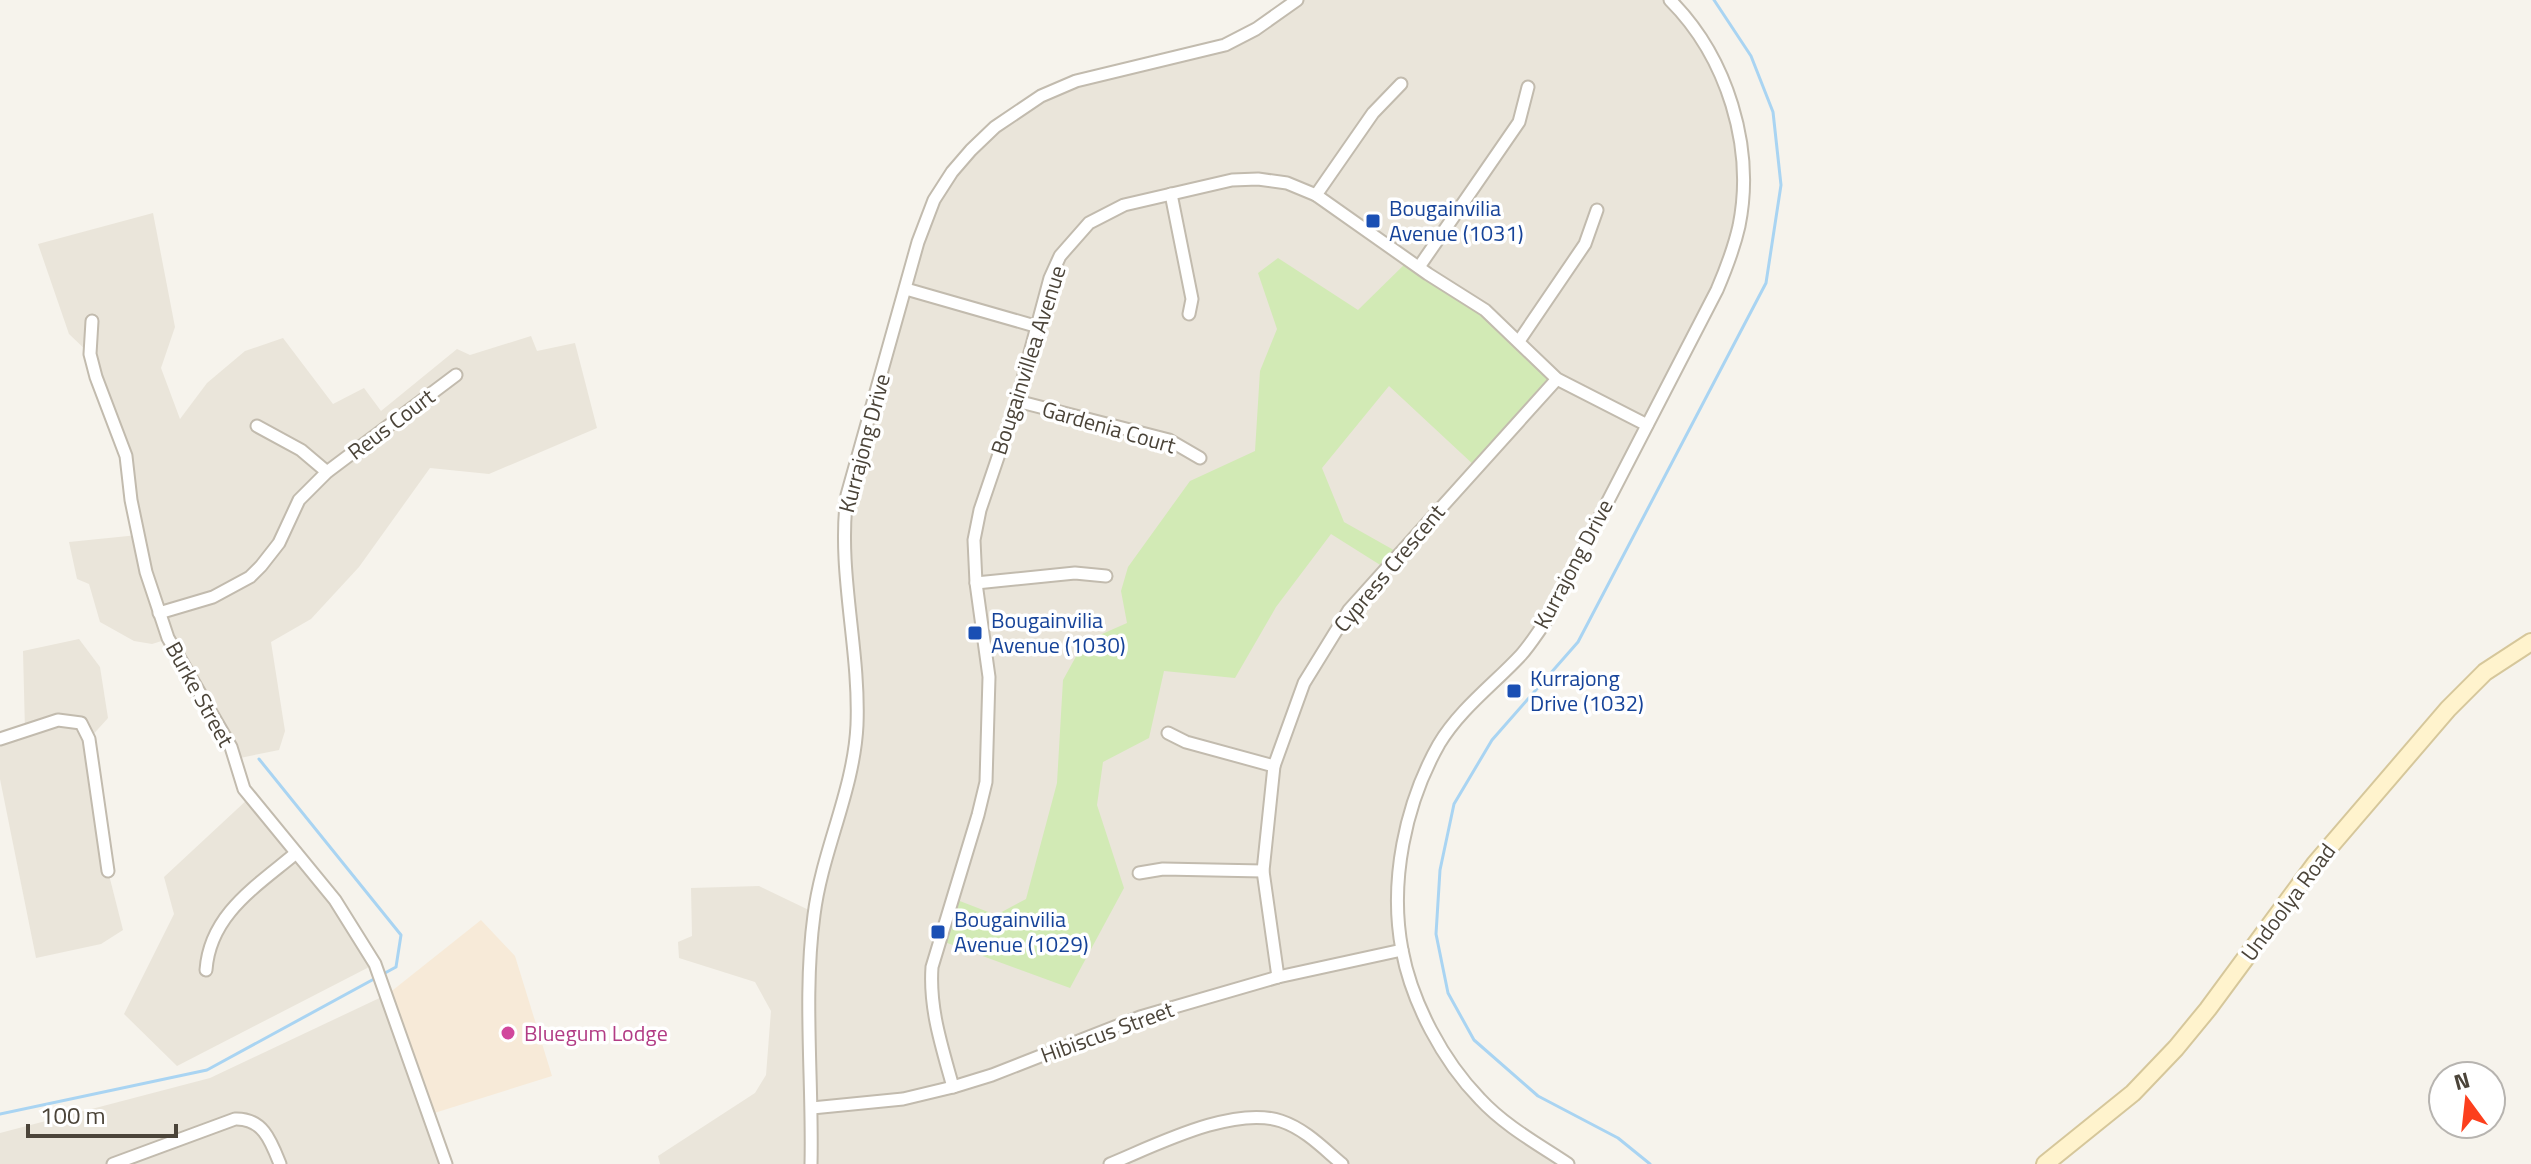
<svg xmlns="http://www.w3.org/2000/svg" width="2531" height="1164" font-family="'Titillium Web',sans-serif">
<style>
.residential{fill:#eae5da}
.commercial{fill:#f7ead8}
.green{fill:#d2eab5}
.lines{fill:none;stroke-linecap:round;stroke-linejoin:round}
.stream{stroke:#a9d4f2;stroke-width:3}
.street-casing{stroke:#c2bbae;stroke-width:15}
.secondary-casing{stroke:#d6c79b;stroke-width:20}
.street{stroke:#fff;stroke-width:11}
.secondary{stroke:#fff3cd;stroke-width:16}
.transit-dot{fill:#1a4fb4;stroke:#fff;stroke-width:3}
.hotel-dot{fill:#d1479c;stroke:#fff;stroke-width:3}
.labels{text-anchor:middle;stroke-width:7;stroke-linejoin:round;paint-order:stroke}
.transit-label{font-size:22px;fill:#164399;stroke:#fff;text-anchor:start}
.street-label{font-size:22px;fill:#4b4439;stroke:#fff}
.hotel-label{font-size:22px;fill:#b23c85;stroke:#fff;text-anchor:start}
</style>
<rect width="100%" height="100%" fill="#f6f3ec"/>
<g class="residential">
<polygon points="1297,0 1670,0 1729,94 1744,177 1730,258 1546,621 1461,716 1425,774 1399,875 1402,950 1424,1014 1480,1099 1568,1164 660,1164 658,1156 755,1093 766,1075 771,1011 755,982 679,958 678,942 692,936 691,888 759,886 813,912 857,727 842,528 934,200 971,150 1041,96 1225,45"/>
<polygon points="153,213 175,327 161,368 180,419 207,383 245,351 283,338 333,404 364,388 381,411 457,349 470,355 531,336 537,351 575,343 597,428 489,474 430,468 359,567 311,619 271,642 285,731 279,750 235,759 168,639 152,644 134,641 100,622 89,584 77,579 69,542 138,535 130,480 90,354 69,334 38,244"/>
<polygon points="79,639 100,667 108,718 89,739 108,871 123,930 101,944 36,958 0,779 0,739 25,731 23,651"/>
<polygon points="249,798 335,900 375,964 177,1066 124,1014 174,914 164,877"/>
<polygon points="388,994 446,1164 0,1164 0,1133 210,1078"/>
</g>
<polygon class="commercial" points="481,920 515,956 552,1076 428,1115 388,994"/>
<polygon class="green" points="1278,258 1358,310 1409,260 1485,310 1557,379 1476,467 1389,386 1322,468 1344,522 1399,553 1385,568 1331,534 1276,607 1235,678 1164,671 1149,738 1103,762 1097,805 1124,888 1070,988 939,940 952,898 996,915 1026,899 1057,783 1063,680 1084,642 1127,623 1121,591 1128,567 1190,481 1255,451 1260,371 1277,329 1258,273"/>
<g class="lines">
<g class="stream">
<polyline points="0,1114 207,1070 396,967 401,935 259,759"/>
<polyline points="1650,1164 1618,1138 1538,1096 1474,1040 1448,993 1436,934 1440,870 1454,804 1492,740 1578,642 1766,283 1781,185 1773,112 1751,56 1714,0"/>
</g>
<g class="street-casing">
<g id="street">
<polyline points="1171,194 1192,299 1189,314"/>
<polyline points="1316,195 1373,113 1401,84"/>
<polyline points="1419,267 1519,122 1528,87"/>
<polyline points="906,289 1035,326"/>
<polyline points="92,321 90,354 96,377 126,456 131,500 146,572 168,638 231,747 244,789 335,900 375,964 446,1164"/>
<polyline points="1519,341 1585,244 1597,210"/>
<polyline points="1017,401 1169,440 1200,458"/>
<polyline points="257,426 301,450 327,472"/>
<polyline points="976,583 1075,573 1106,576"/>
<polyline points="159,613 213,597 250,577 261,566 279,543 299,500 327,472 456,375"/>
<polyline points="1168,733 1186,742 1274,766"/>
<polyline points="0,739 58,720 81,723 89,739 108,871"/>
<polyline points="1139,873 1163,869 1263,871"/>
<path d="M 206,970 C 210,914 257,886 296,853"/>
<polyline points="1278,977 1263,871 1274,766 1304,683 1349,610 1557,379"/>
<path d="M 953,1087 C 942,1047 929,1009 932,967 L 978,815 L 986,782 L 989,677 L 976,583 L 974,540 L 980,510 L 1017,401 L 1050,278 L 1060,256 L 1089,223 L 1124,205 L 1232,180 L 1258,179 L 1287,183 L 1316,195 L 1428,274 L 1485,310 L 1557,379 L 1647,425"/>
<polyline points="812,1108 903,1099 953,1087 992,1075 1140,1017 1278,977 1402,950"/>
<path d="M 113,1164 L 235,1119 C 263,1118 271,1141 280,1164"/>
<path d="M 811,1164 C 813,1083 803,995 814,915 C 822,851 854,790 857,725 C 860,647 837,572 847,495 L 918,242 L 934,200 L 952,172 L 971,150 L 995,127 L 1041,96 L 1076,81 L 1225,45 L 1256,29 L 1297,0"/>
<path d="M 1110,1164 C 1154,1146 1233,1105 1281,1121 C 1305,1129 1323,1148 1342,1164"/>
<path d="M 1568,1164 C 1538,1144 1505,1126 1480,1099 C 1443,1061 1412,1003 1402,950 C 1389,882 1405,804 1439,744 C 1460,709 1494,684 1521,655 C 1530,645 1538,632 1546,621 L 1717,290 C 1726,269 1734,248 1739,226 C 1755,147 1727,57 1670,0"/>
</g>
</g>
<g class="secondary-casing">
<polyline id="secondary" points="2045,1164 2133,1093 2176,1048 2208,1009 2315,864 2448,709 2485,672 2531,642"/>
</g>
<use href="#street" class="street"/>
<use href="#secondary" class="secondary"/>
</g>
<g class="transit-dot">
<rect x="1365" y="213" width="16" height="16" rx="4"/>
<rect x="967" y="625" width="16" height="16" rx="4"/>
<rect x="1506" y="683" width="16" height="16" rx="4"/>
<rect x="930" y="924" width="16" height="16" rx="4"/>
</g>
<circle class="hotel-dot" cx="508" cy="1033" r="8"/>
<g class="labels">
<g class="transit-label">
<text x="1389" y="216">Bougainvilia<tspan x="1389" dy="25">Avenue (1031)</tspan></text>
<text x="991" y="628">Bougainvilia<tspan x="991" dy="25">Avenue (1030)</tspan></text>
<text x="1530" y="686">Kurrajong<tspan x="1530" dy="25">Drive (1032)</tspan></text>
<text x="954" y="927">Bougainvilia<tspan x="954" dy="25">Avenue (1029)</tspan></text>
</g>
<g class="street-label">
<text transform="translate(1028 360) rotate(-72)" y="8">Bougainvillea Avenue</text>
<text transform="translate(391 424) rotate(-37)" y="8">Reus Court</text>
<text transform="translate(1109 427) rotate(16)" y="8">Gardenia Court</text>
<text transform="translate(864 443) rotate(-75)" y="8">Kurrajong Drive</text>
<text transform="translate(1573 564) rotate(-62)" y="8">Kurrajong Drive</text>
<text transform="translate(1389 568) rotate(-50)" y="8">Cypress Crescent</text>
<text transform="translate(200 694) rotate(61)" y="8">Burke Street</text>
<text transform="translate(2288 902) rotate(-53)" y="8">Undoolya Road</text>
<text transform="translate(1107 1032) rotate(-20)" y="8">Hibiscus Street</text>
</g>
<g class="hotel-label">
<text x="524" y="1041">Bluegum Lodge</text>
</g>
</g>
<g transform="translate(2467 1100) rotate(345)"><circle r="38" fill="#ffffff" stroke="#b7b4b0" stroke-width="2"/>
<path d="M0-6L14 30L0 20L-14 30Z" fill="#fc3f1d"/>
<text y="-12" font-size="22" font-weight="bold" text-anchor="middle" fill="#4b4439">N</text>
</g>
<path d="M28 1124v12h148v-12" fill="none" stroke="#4b4439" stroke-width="4"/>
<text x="40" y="1124" font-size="24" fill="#4b4439" stroke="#ffffff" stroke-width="6" paint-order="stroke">100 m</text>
</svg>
